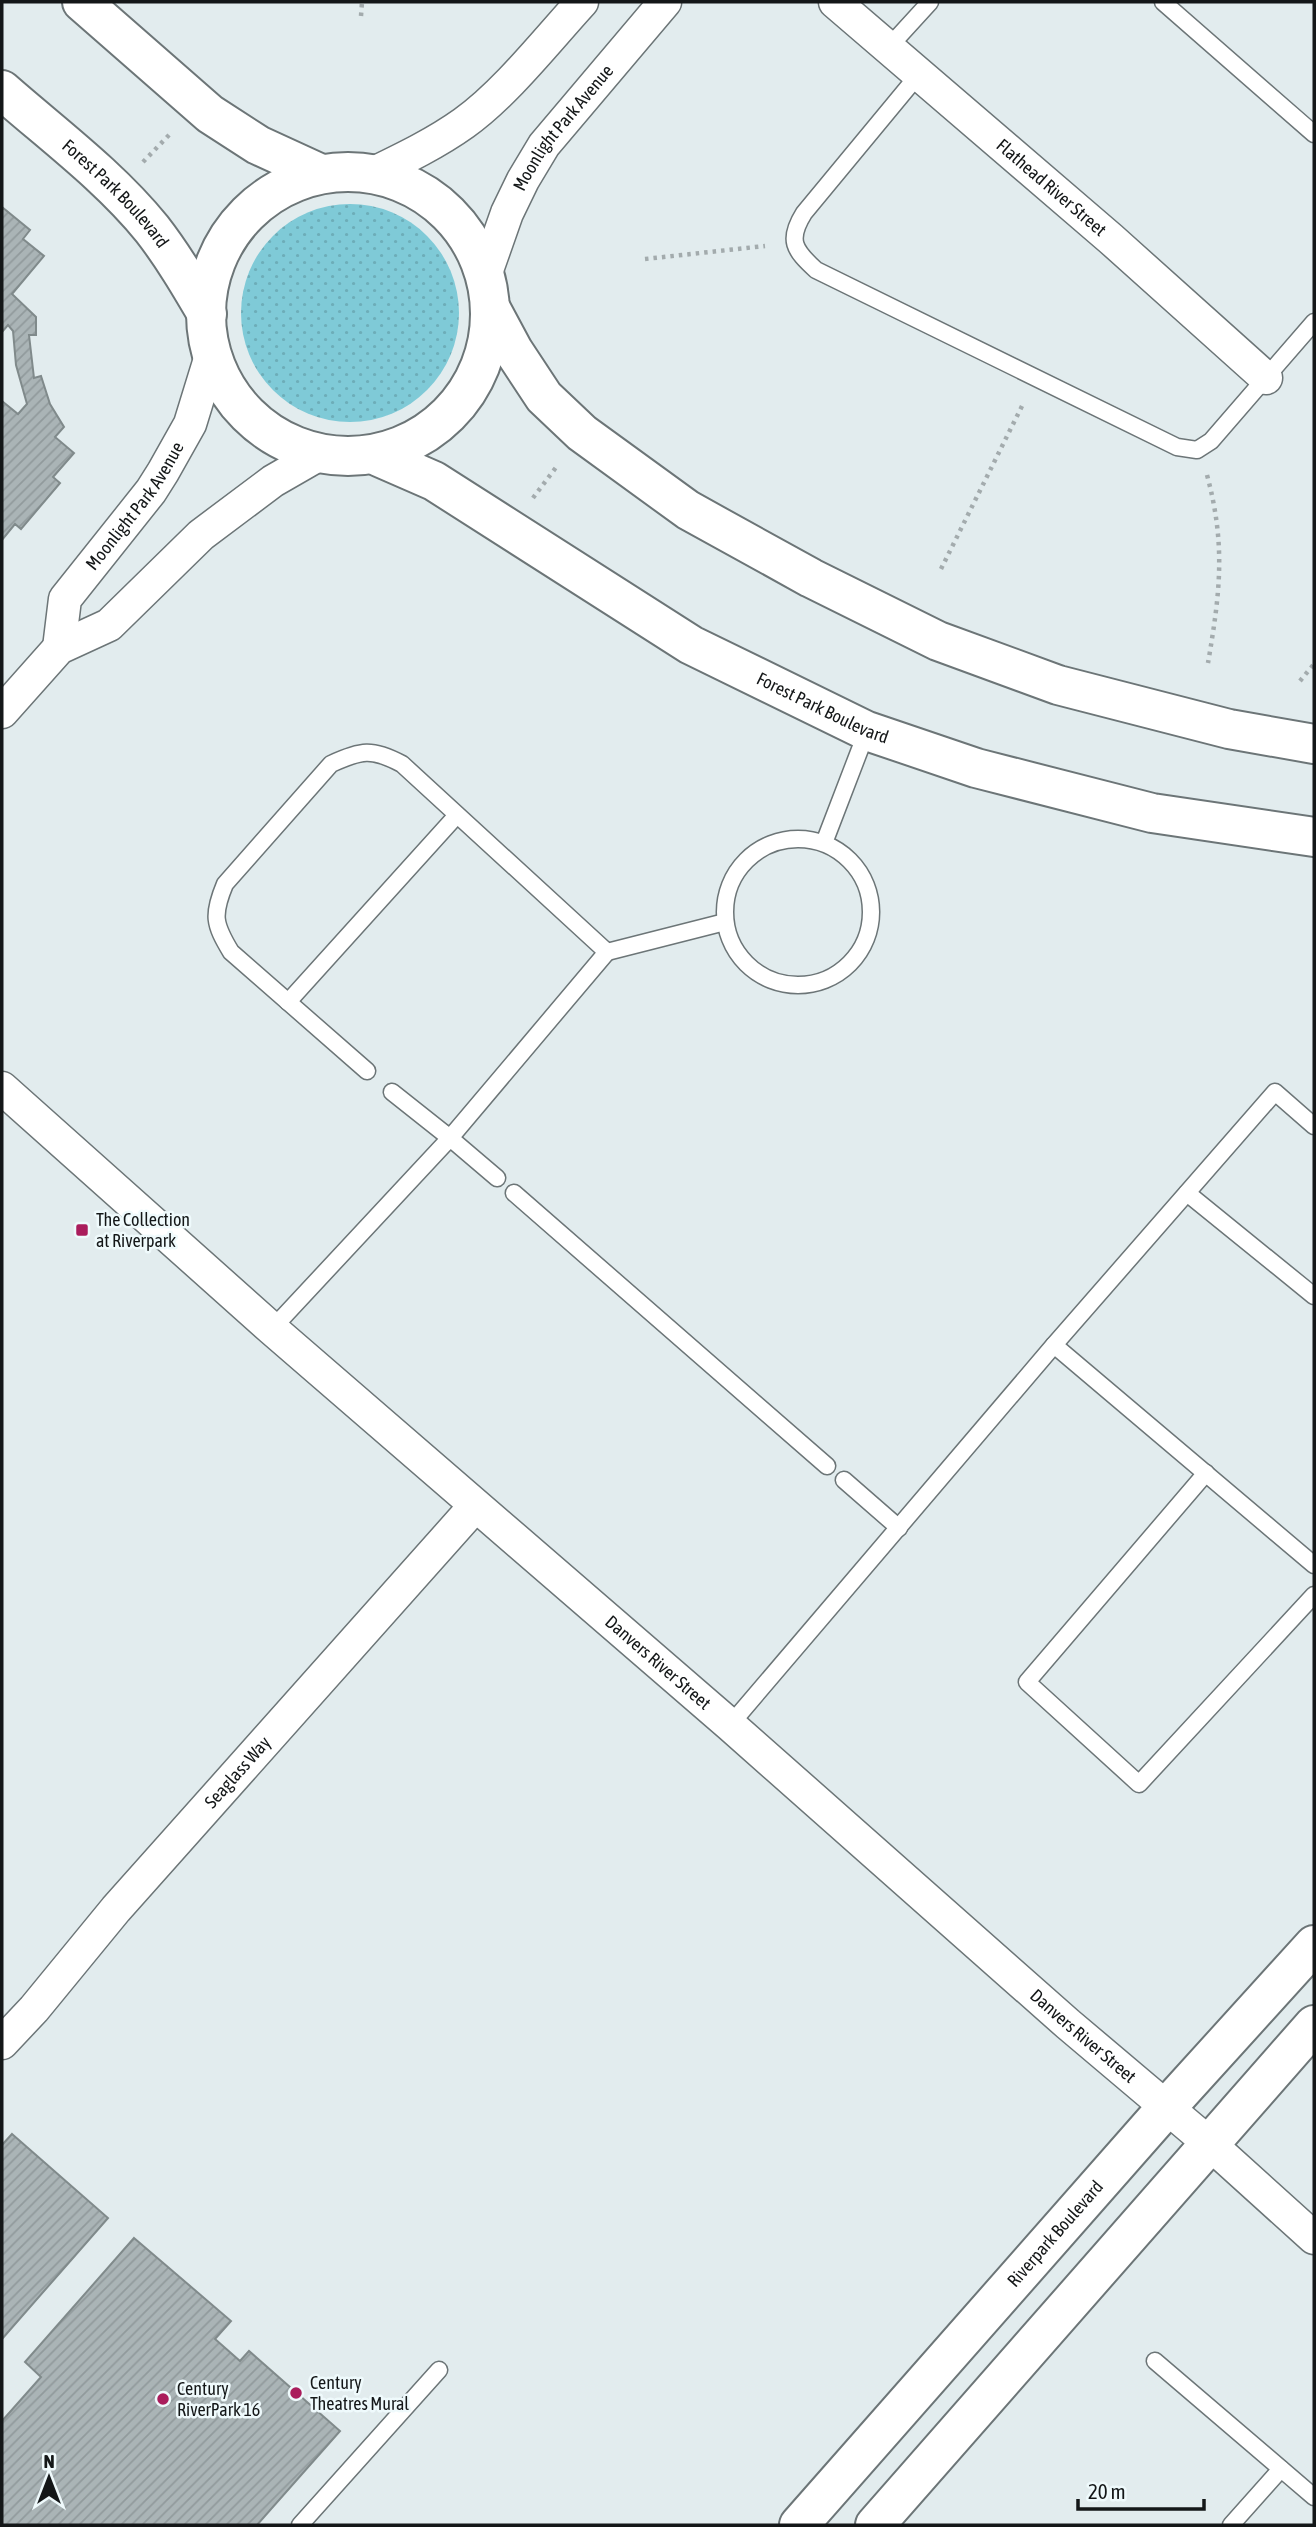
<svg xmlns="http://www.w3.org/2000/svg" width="1316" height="2527" font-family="'Asap Condensed',sans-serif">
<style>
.garden{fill:url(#garden-dots)}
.building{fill:url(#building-hatch);stroke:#808a8b;stroke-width:2}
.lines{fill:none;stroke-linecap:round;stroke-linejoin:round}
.lane-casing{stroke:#6c7577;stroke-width:19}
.street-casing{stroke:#6c7577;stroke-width:35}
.secondary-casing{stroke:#6c7577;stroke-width:42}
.path{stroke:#a3abad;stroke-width:4.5;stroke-dasharray:3.5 5;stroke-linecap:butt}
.lane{stroke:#fff;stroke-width:16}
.street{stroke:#fff;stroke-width:32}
.secondary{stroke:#fff;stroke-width:38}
.poi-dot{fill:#aa1d5c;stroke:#effafc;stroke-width:2.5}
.labels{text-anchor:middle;stroke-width:5;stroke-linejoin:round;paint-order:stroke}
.street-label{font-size:18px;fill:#141718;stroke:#effafc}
.poi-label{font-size:18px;fill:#141718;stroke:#effafc;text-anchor:start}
</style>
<defs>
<pattern id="garden-dots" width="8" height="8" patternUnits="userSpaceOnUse" patternTransform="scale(1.75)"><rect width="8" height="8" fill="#7fcad7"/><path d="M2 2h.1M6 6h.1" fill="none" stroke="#6dadb8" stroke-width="1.8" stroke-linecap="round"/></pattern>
<pattern id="building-hatch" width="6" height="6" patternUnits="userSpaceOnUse" patternTransform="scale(1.75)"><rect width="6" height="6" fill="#aab4b6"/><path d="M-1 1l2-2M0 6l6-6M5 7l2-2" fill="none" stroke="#919a9c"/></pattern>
</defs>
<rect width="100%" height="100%" fill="#e2ecee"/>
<circle class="garden" cx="350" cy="313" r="109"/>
<g class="building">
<polygon points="2,207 30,230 23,239 44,256 12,294 36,317 36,335 29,335 34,378 41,376 50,404 64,427 55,437 74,453 53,477 60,483 21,529 15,524 2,540 2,401 18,414 27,404 16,365 13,331 8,325 2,332"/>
<polygon points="12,2134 108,2218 2,2339 2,2145"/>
<polygon points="134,2238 231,2321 215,2339 240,2361 249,2351 340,2431 257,2525 2,2525 2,2421 41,2377 25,2362"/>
</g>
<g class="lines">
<g class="lane-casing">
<g id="lane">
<polyline points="1163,2 1314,134"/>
<polyline points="888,48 930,2"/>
<path d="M 919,74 L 804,213 C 787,240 794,250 816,270 L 1177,447 L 1197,450 L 1211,441 L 1314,322"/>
<circle cx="798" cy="912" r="73"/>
<polyline points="824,843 867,731"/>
<polyline points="607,952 725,922"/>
<polyline points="288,1002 457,815"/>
<path d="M 367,1071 L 231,952 C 214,924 212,915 225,884 L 331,764 C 361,750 372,748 402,764 L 607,952 L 450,1138 L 392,1092"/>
<polyline points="514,1193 827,1466"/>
<polyline points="1187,1193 1314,1296"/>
<polyline points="272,1329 450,1138 497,1178"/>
<polyline points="1054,1345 1275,1092 1314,1126"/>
<polyline points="1206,1473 1027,1682 1139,1784 1314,1595"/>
<polyline points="844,1480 899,1528"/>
<polyline points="730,1725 1054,1345 1314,1565"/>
<polyline points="1155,2361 1314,2497"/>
<polyline points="300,2525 439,2370"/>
<polyline points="1231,2525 1281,2469"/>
</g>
</g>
<g class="street-casing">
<g id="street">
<path id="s1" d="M 835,2 L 1111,239 L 1266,378"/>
<path d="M 374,173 C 405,158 436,143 464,123 C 505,94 548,39 582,2"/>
<path id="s2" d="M 487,270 L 507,213 L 523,180 L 544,145 L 665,2"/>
<path id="s3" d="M 59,648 L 65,599 L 151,491 L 163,472 L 190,424 L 210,359"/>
<polyline points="2,712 59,648 109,625 201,535 273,481 313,458"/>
<path id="s4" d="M 2,1088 L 272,1329 L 730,1725 L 1068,2024 L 1210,2144 L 1314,2238"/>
<path id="s5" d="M 2,2043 L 34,2009 L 116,1909 L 475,1506"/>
</g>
</g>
<g class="secondary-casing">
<g id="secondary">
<polyline points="82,2 210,114 258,145 319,173"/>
<path id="s6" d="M 2,90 C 52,134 109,176 152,229 C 173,256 190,285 207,314"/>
<circle cx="348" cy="314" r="142"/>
<polyline points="491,309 513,350 544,397 582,433 688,510 811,578 938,641 1058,685 1229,729 1314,744"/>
<path id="s7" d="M 379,457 L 434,481 L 691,645 L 867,731 L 976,768 L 1152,813 L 1314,837"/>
<path id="s8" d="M 799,2525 L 1167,2107 L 1314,1945"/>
<polyline points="875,2525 1314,2025"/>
</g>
</g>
<g class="path">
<polyline points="361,16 362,2"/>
<polyline points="143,162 171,133"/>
<polyline points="645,259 765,246"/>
<path d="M 1207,475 C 1226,545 1220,593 1208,663"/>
<polyline points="533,498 557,466"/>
<polyline points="941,569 1023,404"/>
<polyline points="1300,681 1314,664"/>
</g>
<use href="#lane" class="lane"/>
<use href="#street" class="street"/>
<use href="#secondary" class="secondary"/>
</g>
<g class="poi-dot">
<rect x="75" y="1223" width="14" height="14" rx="3.5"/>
<circle cx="296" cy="2393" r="7"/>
<circle cx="163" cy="2399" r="7"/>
</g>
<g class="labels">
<g class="street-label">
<text dy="6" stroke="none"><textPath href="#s2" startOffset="163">Moonlight Park Avenue</textPath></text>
<text dy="6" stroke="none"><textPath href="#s1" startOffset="285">Flathead River Street</textPath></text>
<text dy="6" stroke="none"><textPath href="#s6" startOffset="154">Forest Park Boulevard</textPath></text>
<text dy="6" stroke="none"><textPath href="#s3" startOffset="166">Moonlight Park Avenue</textPath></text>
<text dy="6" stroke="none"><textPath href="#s7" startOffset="511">Forest Park Boulevard</textPath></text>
<text dy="6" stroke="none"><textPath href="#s4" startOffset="872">Danvers River Street</textPath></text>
<text dy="6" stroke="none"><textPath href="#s5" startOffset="359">Seaglass Way</textPath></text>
<text dy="6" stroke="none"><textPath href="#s4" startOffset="1438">Danvers River Street</textPath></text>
<text dy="6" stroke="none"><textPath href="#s8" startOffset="388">Riverpark Boulevard</textPath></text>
</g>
<g class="poi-label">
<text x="96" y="1226">The Collection<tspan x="96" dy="21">at Riverpark</tspan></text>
<text x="310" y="2389">Century<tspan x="310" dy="21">Theatres Mural</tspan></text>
<text x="177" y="2395">Century<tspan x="177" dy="21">RiverPark 16</tspan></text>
</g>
</g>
<rect width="1316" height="2527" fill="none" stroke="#141718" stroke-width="7"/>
<g transform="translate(49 2478)" stroke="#effafc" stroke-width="5" paint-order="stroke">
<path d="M0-5L12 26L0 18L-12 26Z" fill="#141718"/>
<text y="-10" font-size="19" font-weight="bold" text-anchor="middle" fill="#141718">N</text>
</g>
<path d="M1078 2499v10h126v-10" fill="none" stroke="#141718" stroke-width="3.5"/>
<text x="1088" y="2499" font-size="21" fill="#141718" stroke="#effafc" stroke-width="5" paint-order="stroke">20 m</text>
</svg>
